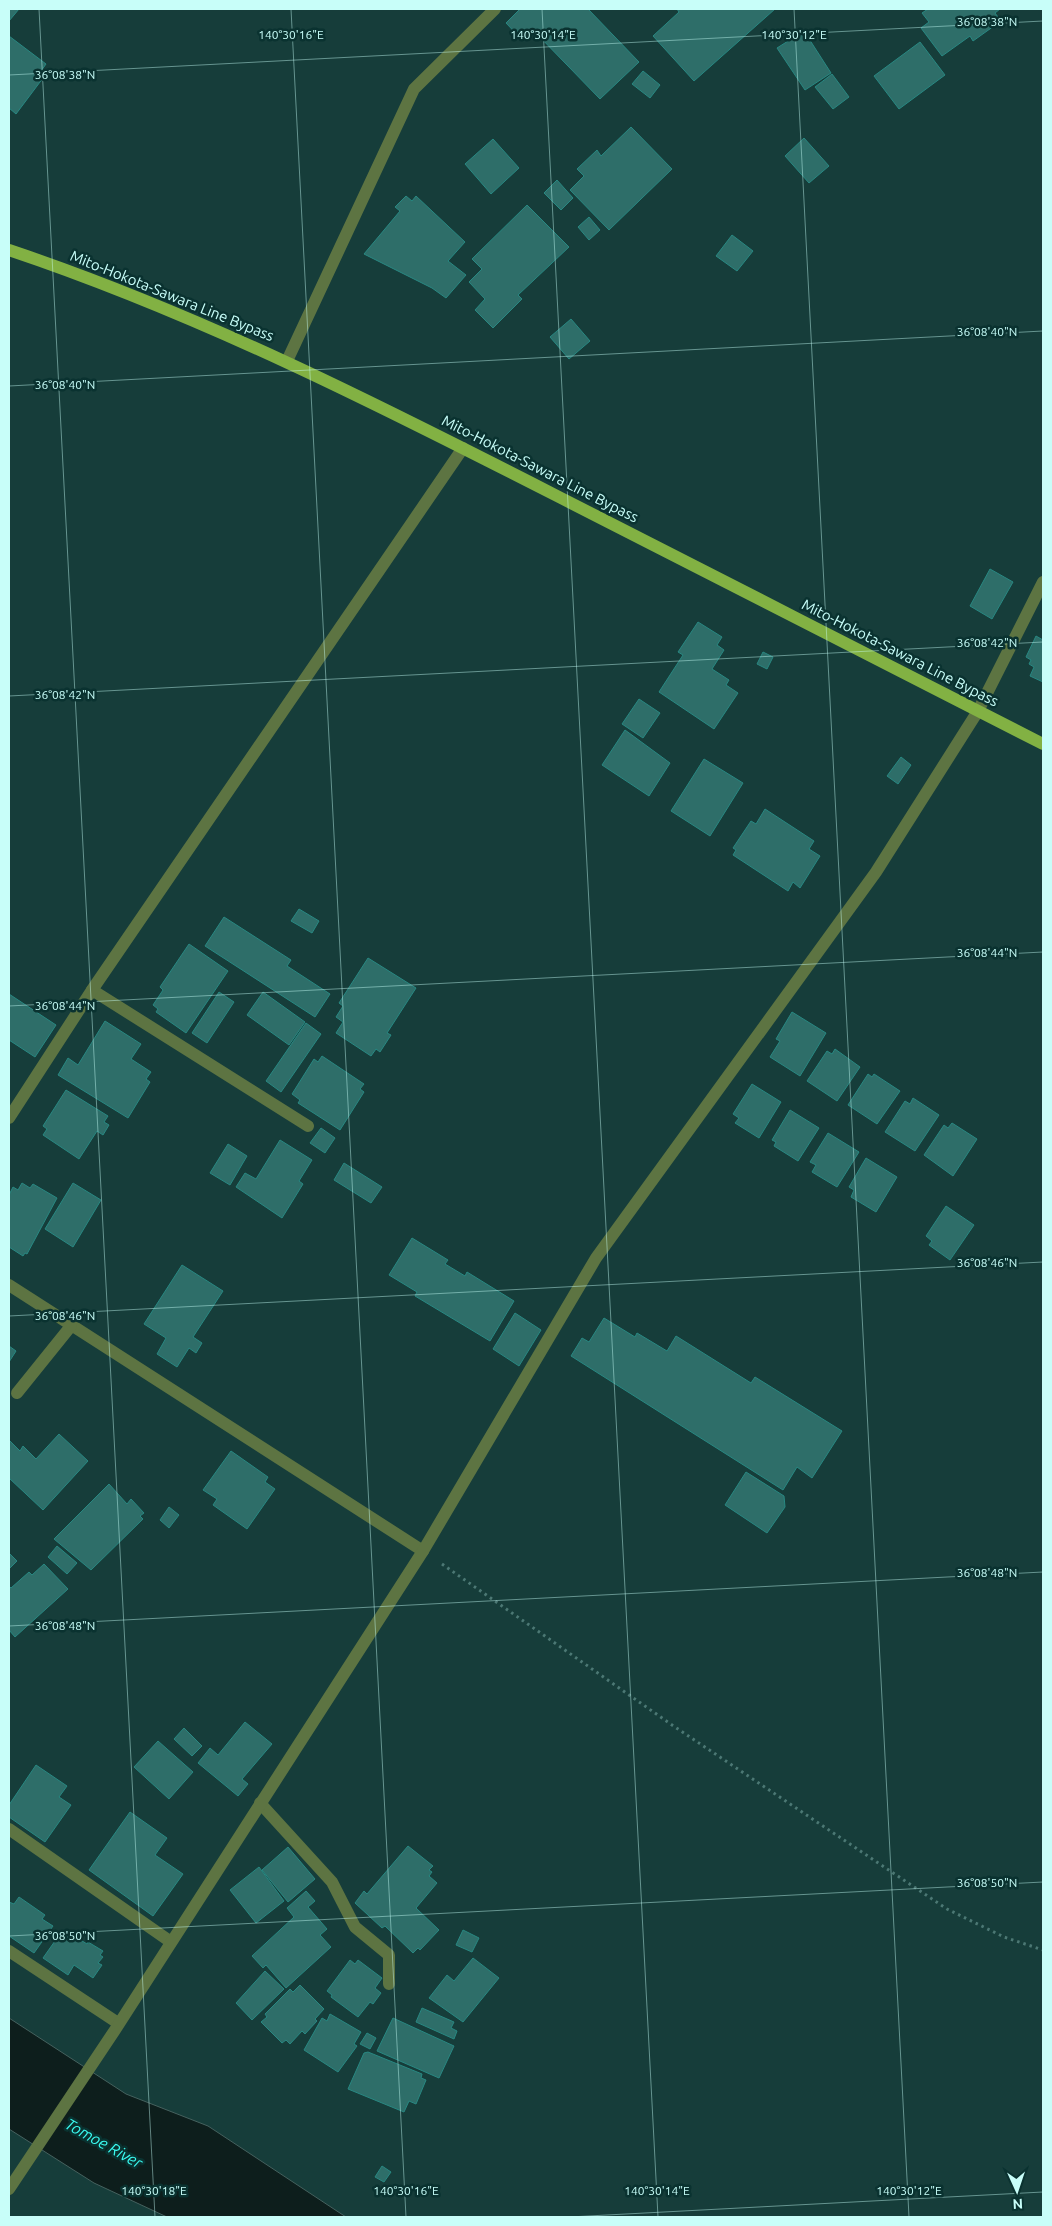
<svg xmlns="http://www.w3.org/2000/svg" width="1052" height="2226" font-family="Ubuntu,sans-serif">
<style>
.water{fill:#0d1e1c;stroke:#45615e}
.building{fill:#2e6e69;stroke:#288882}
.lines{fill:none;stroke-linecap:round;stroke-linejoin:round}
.path{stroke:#4c7874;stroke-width:3;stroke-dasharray:2.5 4;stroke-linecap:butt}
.minor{stroke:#5d7442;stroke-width:12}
.major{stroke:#82b143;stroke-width:12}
.ticks{fill:none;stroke:#c8fef9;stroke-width:1;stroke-opacity:0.45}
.labels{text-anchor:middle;stroke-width:5;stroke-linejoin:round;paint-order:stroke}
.street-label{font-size:15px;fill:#c8fef9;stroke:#0a3230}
.water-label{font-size:16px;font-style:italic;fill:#3af9ef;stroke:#0a3230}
.ticks-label{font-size:12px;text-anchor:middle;fill:#c8fef9;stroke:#0a3230;stroke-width:5;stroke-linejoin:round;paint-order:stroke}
</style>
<rect width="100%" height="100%" fill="#163d3a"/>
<polygon class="water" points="9,2018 126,2094 208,2126 346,2217 167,2217 94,2183 9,2129"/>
<g class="building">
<polygon points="9,9 19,9 9,21"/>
<polygon points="520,9 588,9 639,62 600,99 534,31 523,41 506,23"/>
<polygon points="677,9 775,9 694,81 653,36 679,12"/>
<polygon points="928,9 1000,9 995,13 1001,21 973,41 970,36 942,56 921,28 929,22 922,13"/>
<polygon points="804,31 831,73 805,90 777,48"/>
<polygon points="9,36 46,64 41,71 46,74 16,114 9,108"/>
<polygon points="920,42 945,75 899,109 874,76"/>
<polygon points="643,71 660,85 650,98 632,84"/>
<polygon points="832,74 849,97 833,109 815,87"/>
<polygon points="631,127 672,169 609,230 570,190 584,176 577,169 597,150 601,156"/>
<polygon points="804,138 829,166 809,183 785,156"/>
<polygon points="493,139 519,168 491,194 465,164"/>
<polygon points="557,180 573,198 561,210 544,193"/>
<polygon points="406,196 412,201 416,196 465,242 448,261 466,275 446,298 432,288 364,254 400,211 395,207"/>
<polygon points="527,205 569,247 518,295 522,299 493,328 475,310 485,299 469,282 482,269 472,259"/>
<polygon points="589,217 600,230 589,240 578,227"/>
<polygon points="732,235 753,251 737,271 716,256"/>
<polygon points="571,319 590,341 569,359 550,337"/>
<polygon points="990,569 1013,582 992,619 970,606"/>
<polygon points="698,622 722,637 717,645 724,650 712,669 729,680 726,685 738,693 714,729 659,692 683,655 678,652"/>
<polygon points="1036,636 1043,640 1043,682 1030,676 1034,667 1029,664 1031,660 1026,657"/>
<polygon points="763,652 773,657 767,669 757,664"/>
<polygon points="639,699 660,713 643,738 622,724"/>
<polygon points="625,730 670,763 649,796 602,765"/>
<polygon points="901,757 911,765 898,784 887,776"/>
<polygon points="704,759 743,783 710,836 671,811"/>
<polygon points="765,809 814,841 809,849 820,856 800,888 793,882 788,891 733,855 736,850 733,848 751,821 756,824"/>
<polygon points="299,909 319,921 312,933 291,921"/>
<polygon points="224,917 291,960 287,966 330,994 315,1017 205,946"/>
<polygon points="189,944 228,971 186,1033 156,1012 158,1009 153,1005 163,990 160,987"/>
<polygon points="368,958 416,988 387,1033 391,1035 380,1052 376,1049 371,1056 336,1033 343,1022 336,1017 343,1006 339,1003"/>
<polygon points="219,992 234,1002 207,1043 192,1033"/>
<polygon points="263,992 305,1022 289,1045 247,1015"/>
<polygon points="9,994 56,1025 35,1057 9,1040"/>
<polygon points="792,1012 826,1033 800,1076 770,1057 780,1041 776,1039"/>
<polygon points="105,1021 141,1044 131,1059 151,1072 146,1079 150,1082 128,1118 58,1075 68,1058 78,1065"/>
<polygon points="306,1023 321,1034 281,1092 266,1081"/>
<polygon points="835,1049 860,1067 837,1101 807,1081 827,1051 832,1054"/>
<polygon points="322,1056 364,1084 360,1089 364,1092 340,1130 298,1103 300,1100 292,1094 314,1059 318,1062"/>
<polygon points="868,1074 872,1077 874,1074 900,1091 877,1124 848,1105"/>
<polygon points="752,1084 781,1102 759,1138 735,1123 739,1118 733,1114"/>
<polygon points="66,1090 108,1116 104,1122 109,1125 103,1135 97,1131 79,1159 43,1135 47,1129 43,1126"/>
<polygon points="913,1098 939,1115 915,1151 885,1132 905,1101 910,1104"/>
<polygon points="790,1110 819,1128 798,1161 774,1146 776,1142 772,1140"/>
<polygon points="952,1123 977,1139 953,1176 924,1155 944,1125 948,1128"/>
<polygon points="321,1128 335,1138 325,1153 310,1143"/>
<polygon points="828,1133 859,1152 837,1187 812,1172 816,1165 810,1162"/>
<polygon points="280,1140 312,1160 299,1181 303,1184 282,1218 236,1187 245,1173 256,1179"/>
<polygon points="228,1144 247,1156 230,1185 210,1173"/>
<polygon points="866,1158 897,1177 876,1212 851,1197 854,1190 849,1187"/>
<polygon points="344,1163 382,1187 371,1203 334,1180"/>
<polygon points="22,1183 30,1188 33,1184 57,1198 27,1254 25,1253 23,1256 9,1247 9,1195 13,1187 18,1190"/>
<polygon points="73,1183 101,1200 73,1247 45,1229"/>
<polygon points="946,1206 974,1225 950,1260 929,1245 932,1241 926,1236"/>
<polygon points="412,1238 448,1260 445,1264 465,1276 467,1272 514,1301 490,1341 415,1296 417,1292 389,1275"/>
<polygon points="182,1265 223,1291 193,1337 202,1343 196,1353 189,1348 177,1367 157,1354 166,1338 144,1324"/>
<polygon points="515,1313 541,1330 519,1366 493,1349"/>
<polygon points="604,1318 635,1337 637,1333 667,1351 676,1336 751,1383 755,1377 842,1431 812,1478 797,1467 783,1490 571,1356 582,1338 589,1342"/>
<polygon points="9,1346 16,1351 9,1362"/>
<polygon points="59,1434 88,1461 43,1510 9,1478 9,1440 20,1451 23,1446 36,1459"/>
<polygon points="231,1451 268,1477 265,1482 275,1489 247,1529 213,1505 217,1499 203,1490"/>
<polygon points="746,1472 784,1496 785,1507 767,1533 725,1505"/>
<polygon points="109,1484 127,1504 131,1499 144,1513 140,1516 143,1519 91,1570 54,1539"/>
<polygon points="169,1507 179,1515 169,1528 160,1520"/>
<polygon points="57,1546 77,1563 67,1574 48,1557"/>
<polygon points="9,1553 17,1561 9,1569"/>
<polygon points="44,1564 68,1589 15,1637 9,1630 9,1586 11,1588 29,1572 32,1575"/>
<polygon points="245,1722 272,1744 242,1779 248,1784 238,1796 198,1763 210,1748 218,1755"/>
<polygon points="184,1728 202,1746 192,1756 174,1739"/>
<polygon points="158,1741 193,1772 169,1799 134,1767"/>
<polygon points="36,1765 67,1786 59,1797 71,1805 45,1842 9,1817 9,1805"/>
<polygon points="130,1812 167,1838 155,1855 183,1874 153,1916 89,1870"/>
<polygon points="408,1846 433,1866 429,1870 432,1872 429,1876 437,1883 416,1908 439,1930 420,1950 418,1948 413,1953 385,1926 382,1928 355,1903 364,1891 367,1894"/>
<polygon points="288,1847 315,1879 288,1902 262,1870"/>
<polygon points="259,1867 284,1901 256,1923 230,1890"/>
<polygon points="306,1891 315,1901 308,1907 327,1929 320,1935 331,1947 286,1988 266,1965 263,1968 252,1956 294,1917 287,1908"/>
<polygon points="19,1897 45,1915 42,1919 53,1926 34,1953 9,1936 9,1902 14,1904"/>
<polygon points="463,1930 479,1938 472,1952 456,1945"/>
<polygon points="62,1931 77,1941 79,1939 87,1944 88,1942 103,1951 100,1955 103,1957 98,1963 102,1965 93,1978 74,1965 68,1975 43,1958"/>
<polygon points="473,1958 499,1978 463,2022 429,1998 447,1975 454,1981"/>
<polygon points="350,1960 355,1964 358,1960 382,1978 375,1988 381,1993 373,2004 370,2002 358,2017 331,1997 332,1995 327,1991"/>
<polygon points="265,1971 284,1989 252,2020 236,2003"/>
<polygon points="300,1985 324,2009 315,2019 317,2021 305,2034 302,2031 290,2044 286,2040 282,2043 261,2022 267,2017 265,2014 290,1989 293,1992"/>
<polygon points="422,2008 454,2022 451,2028 457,2031 454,2039 416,2022"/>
<polygon points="330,2014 361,2032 354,2044 357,2046 338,2072 304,2050 322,2018 327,2021"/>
<polygon points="393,2018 454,2046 439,2078 377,2051"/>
<polygon points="367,2033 376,2038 370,2049 360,2044"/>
<polygon points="368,2052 422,2074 421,2078 426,2080 416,2104 409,2101 404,2112 348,2089 364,2053"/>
<polygon points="382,2166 391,2172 384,2182 375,2177"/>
</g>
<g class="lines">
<polyline class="path" points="442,1564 672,1725 947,1909 1004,1937 1043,1950"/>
<g class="minor">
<polyline points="287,361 414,89 495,9"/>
<polyline points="92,990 308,1126"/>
<polyline points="9,1118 92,990 463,448"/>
<polyline points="9,1285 423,1551"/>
<polyline points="17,1393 71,1326"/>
<polyline points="260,1803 332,1882 355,1927 389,1955 389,1984"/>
<polyline points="9,1829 171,1942"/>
<polyline points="9,1951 118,2023"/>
<polyline points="9,2189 115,2030 423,1551 596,1258 876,872 978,711 1043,582"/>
</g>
<path class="major" d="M 9,250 C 200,314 381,406 561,498 C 722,580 882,662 1043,744"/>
</g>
<path class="ticks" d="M 39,9 L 155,2217M 291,9 L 406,2217M 542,9 L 658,2217M 794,9 L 909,2217M 9,75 L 1043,21M 9,386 L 1043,331M 9,696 L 1043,642M 9,1006 L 1043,952M 9,1316 L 1043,1262M 9,1626 L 1043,1572M 9,1936 L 1043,1882M 569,2217 L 1043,2192"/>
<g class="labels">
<g class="street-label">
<text transform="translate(172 296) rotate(22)" y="5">Mito-Hokota-Sawara Line Bypass</text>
<text transform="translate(540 469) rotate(27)" y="5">Mito-Hokota-Sawara Line Bypass</text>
<text transform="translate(900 653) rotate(27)" y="5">Mito-Hokota-Sawara Line Bypass</text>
</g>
<g class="water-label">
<text transform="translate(104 2143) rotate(29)" y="6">Tomoe River</text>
</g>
</g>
<g class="ticks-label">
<text x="987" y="26">36°08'38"N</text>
<text x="291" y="39">140°30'16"E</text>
<text x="543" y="39">140°30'14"E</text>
<text x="794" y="39">140°30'12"E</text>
<text x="65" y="79">36°08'38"N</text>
<text x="987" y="336">36°08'40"N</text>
<text x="65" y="389">36°08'40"N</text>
<text x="987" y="647">36°08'42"N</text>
<text x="65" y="699">36°08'42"N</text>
<text x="987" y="957">36°08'44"N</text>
<text x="65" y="1010">36°08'44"N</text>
<text x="987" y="1267">36°08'46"N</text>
<text x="65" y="1320">36°08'46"N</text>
<text x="987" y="1577">36°08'48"N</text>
<text x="65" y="1630">36°08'48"N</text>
<text x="987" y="1887">36°08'50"N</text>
<text x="65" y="1940">36°08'50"N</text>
<text x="154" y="2195">140°30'18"E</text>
<text x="406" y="2195">140°30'16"E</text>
<text x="657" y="2195">140°30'14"E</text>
<text x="909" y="2195">140°30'12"E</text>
</g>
<rect width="1052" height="2226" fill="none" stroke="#c8fef9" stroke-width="20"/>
<g transform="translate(1017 2191) rotate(177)" stroke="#0a3230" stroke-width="4" paint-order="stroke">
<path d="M0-4L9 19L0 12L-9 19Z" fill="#c8fef9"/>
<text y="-8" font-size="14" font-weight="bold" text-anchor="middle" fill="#c8fef9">N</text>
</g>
</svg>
